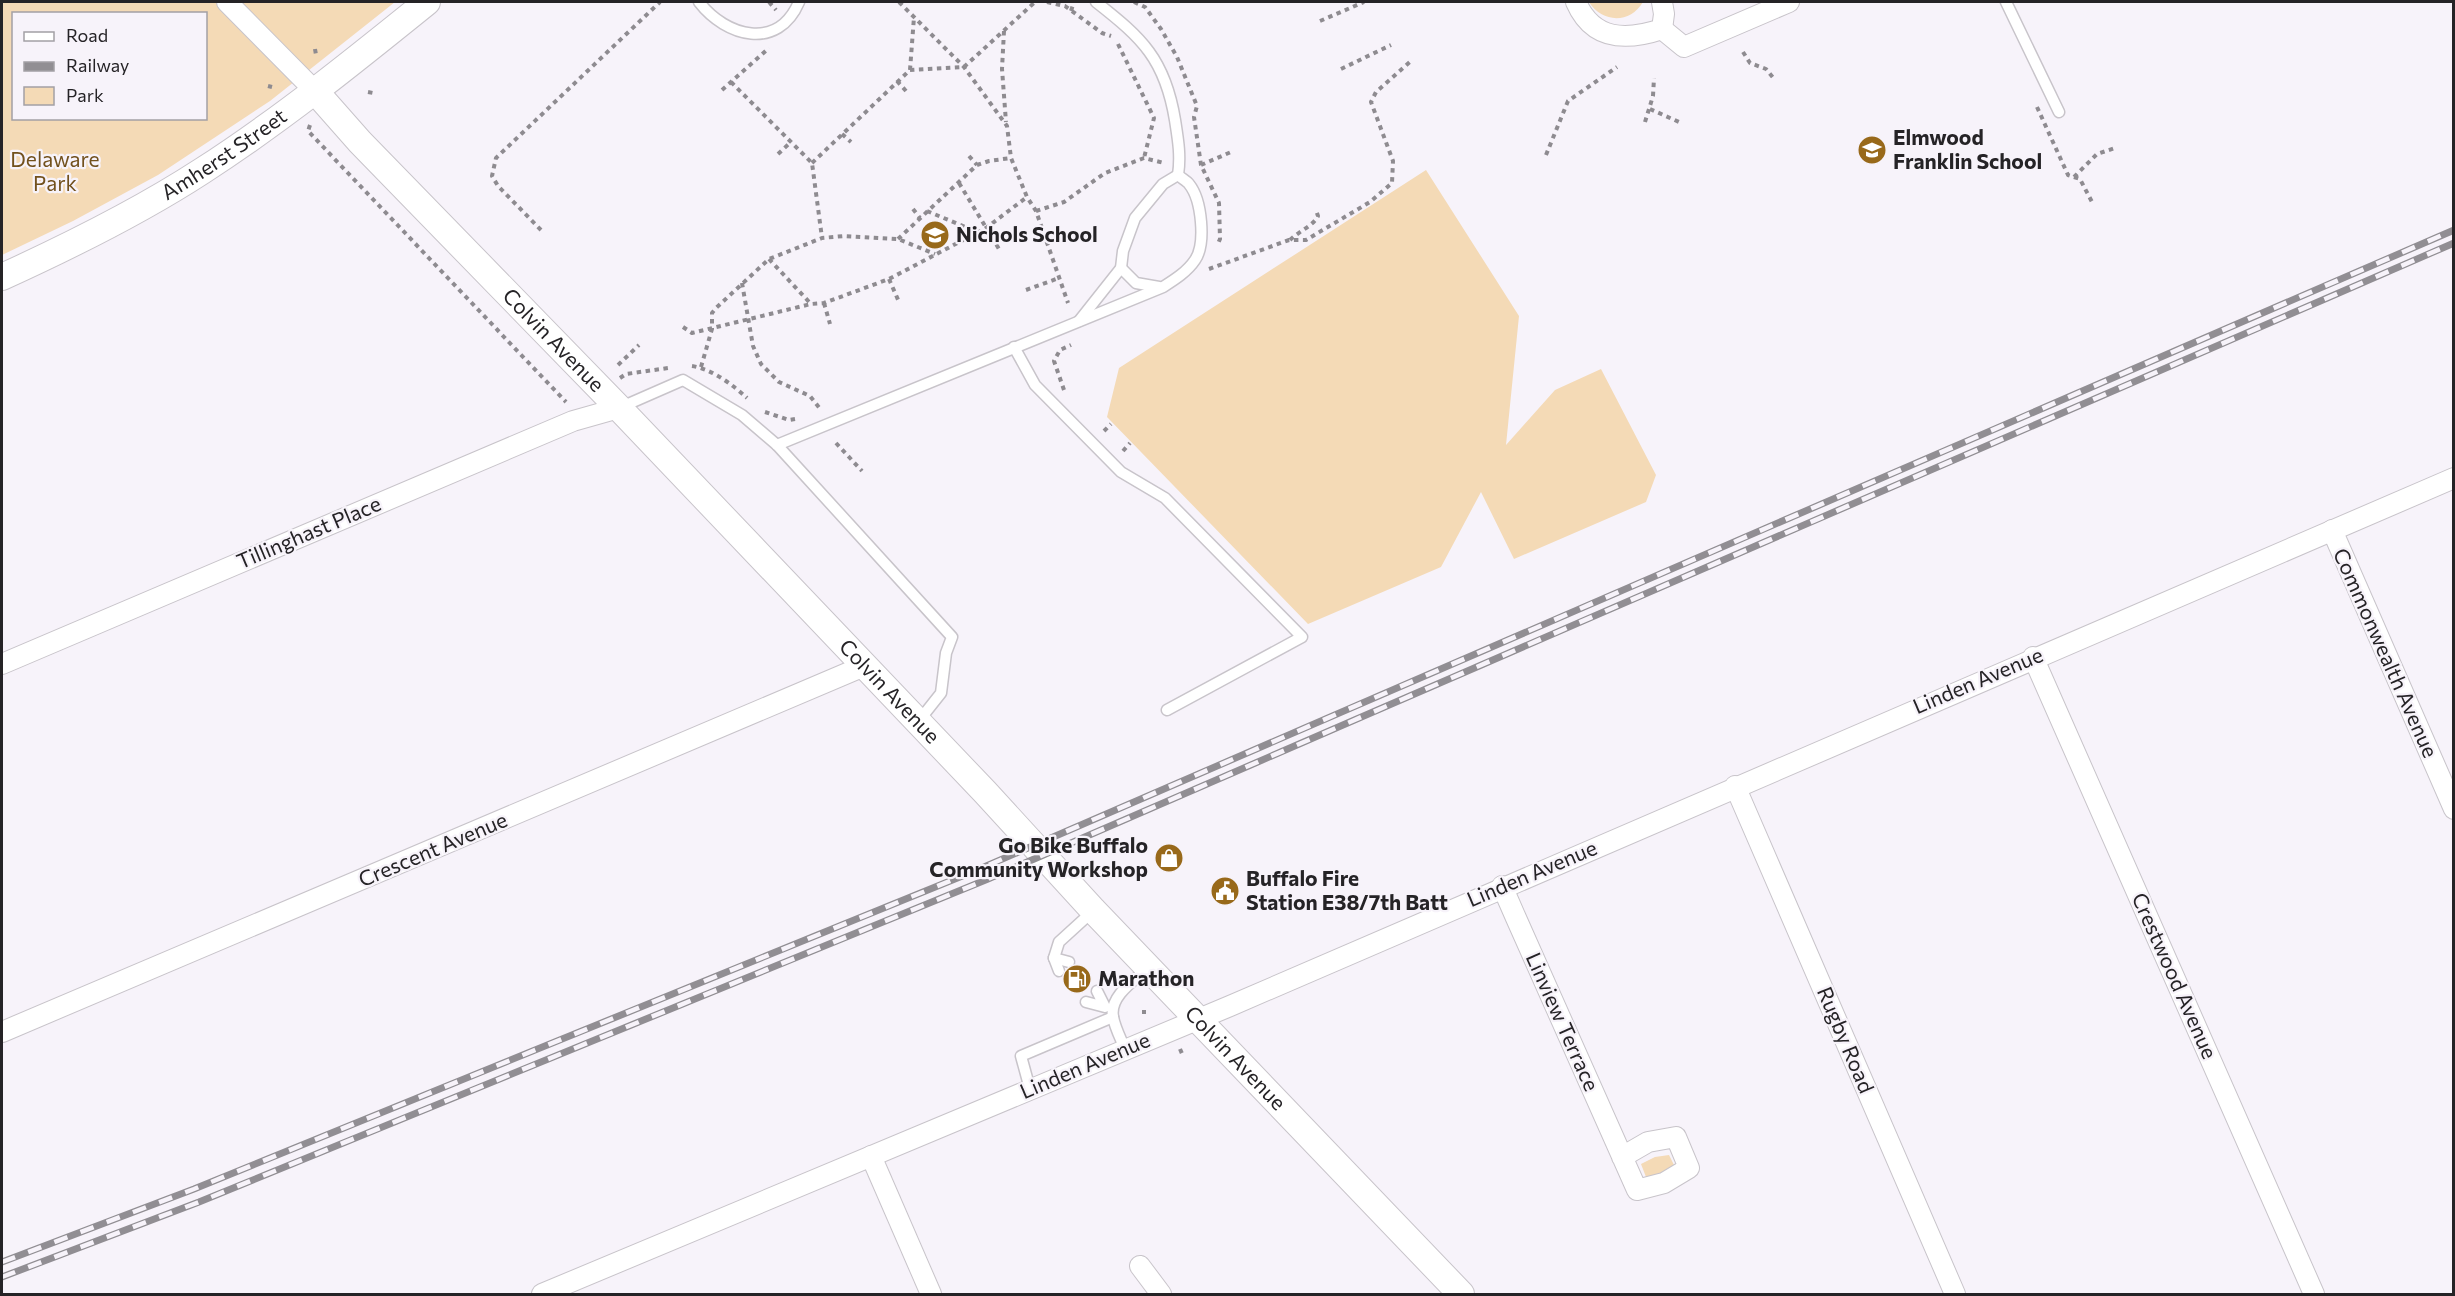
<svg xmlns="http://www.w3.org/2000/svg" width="2455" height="1296" font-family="Commissioner,sans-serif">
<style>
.green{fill:#f4dab6;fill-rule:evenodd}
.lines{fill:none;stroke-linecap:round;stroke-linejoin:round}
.service-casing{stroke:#c8c4ca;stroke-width:13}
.minor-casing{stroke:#c8c4ca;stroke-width:22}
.tertiary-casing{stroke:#c8c4ca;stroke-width:28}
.path{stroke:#8e8b90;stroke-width:4;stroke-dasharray:4.5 4.5;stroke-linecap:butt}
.service{stroke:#fff;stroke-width:10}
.minor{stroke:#fff;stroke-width:20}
.tertiary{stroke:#fff;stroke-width:26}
.rail-casing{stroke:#918e93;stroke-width:7}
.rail{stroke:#f7f3fa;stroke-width:4.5;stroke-dasharray:14;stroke-linecap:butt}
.labels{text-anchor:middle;stroke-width:4.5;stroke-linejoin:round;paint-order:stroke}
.poi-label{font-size:21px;font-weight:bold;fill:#252326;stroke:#f7f3fa;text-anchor:start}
.street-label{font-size:21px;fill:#252326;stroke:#f7f3fa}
.park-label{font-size:21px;fill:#72511d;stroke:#f7f3fa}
</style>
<rect width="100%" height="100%" fill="#f7f3fa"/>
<g class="green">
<path d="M 2,2 L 395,2 L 270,101 L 158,175 L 73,221 L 2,255 ZM 14,14 L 206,14 L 206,118 L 14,118 Z"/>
<path d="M 1589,2 L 1643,2 C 1630,24 1602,23 1589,2 Z"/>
<polygon points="1426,170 1519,316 1506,445 1555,390 1601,369 1656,475 1646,502 1514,559 1481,492 1441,567 1308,624 1107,417 1119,368"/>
<polygon points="1669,1155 1674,1165 1660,1174 1646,1177 1641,1164 1655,1157"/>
</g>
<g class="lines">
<g class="service-casing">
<g id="service">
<path d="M 699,2 C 726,37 778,51 799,2"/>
<path d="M 1096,2 C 1142,38 1165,59 1175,120 C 1178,139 1181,156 1178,175"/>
<polyline points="2006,2 2059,112"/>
<polyline points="1121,268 1136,283 1159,287"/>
<polyline points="1079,321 1121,268 1123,251 1135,218 1163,184 1178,175"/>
<polyline points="1014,347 1035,385 1121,472 1165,498 1302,637 1167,710"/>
<polyline points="619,408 683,380 742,415 777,445 952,637 946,653 941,693 918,722"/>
<path d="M 777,445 C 905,392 1034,341 1163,287 C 1174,280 1187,272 1195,260 C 1206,244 1202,200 1189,184 C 1187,181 1181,178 1178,175"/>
<polyline points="1054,958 1069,962"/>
<polyline points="1059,971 1054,958 1059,942 1093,911"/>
<polyline points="1086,1002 1105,1007 1097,991"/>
<path d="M 1125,1049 C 1121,1039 1115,1028 1113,1017 C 1109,996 1135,980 1148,968"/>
<polyline points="1030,1089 1021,1056 1113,1017"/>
</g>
</g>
<g class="minor-casing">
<g id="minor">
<polyline points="227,2 315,91"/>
<path d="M 1576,2 C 1593,41 1626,41 1662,29 L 1664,14 L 1662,2"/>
<polyline points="1662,29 1684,47 1789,2"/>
<polyline points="2332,530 2454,809"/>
<polyline points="2033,657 2314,1294"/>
<polyline points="2,664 573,421 619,408"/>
<polyline points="1735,786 1955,1294"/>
<polyline points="1502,886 1516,918 1637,1190 1664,1183 1689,1168 1676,1137 1648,1142 1622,1157"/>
<polyline points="2,1032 864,666"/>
<polyline points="871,1156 931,1294"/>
<polyline points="1140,1266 1161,1294"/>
<polyline points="542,1294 1230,1006 2454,478"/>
</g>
</g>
<g class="tertiary-casing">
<g id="tertiary">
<path id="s1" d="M 315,91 L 360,142 L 619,408 L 985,792 L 1093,910 L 1461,1294"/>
<path id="s2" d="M 2,277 C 70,246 139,212 202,171 C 281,120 354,61 427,2"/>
</g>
</g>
<g class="path">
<polyline points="769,2 776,10"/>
<polyline points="899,2 964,67 1007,126 1011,158 1027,197 1036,211 1068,303"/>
<polyline points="1047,2 1065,6 1102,33 1111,36"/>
<polyline points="1134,2 1145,7 1161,29 1177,57 1197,106 1194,117 1201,165 1219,203 1220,239 1217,246"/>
<polyline points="1071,11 1073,5"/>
<polyline points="1320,21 1364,2"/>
<polyline points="1004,31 1002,69 1006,122"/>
<polyline points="1118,44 1154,118 1144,158"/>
<polyline points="315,49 316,55"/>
<polyline points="1743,52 1750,63 1766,69 1775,80"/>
<polyline points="1341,69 1391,45"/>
<polyline points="910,70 914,17"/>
<polyline points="897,81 906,91"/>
<polyline points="731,82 812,163 822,238"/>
<polyline points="268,86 272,87"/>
<polyline points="722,90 769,48"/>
<polyline points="368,92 373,93"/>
<polyline points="2037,107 2068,175 2080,179 2092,202"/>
<polyline points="1650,109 1679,122"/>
<polyline points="1645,122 1653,96 1654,78"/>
<polyline points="310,125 308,131 566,402"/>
<polyline points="842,134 851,142"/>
<polyline points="778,154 791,142"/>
<polyline points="1546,155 1568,101 1617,67"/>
<polyline points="969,156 977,165"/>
<polyline points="812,163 910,70 964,67 1035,2"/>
<polyline points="1201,165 1231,152"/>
<polyline points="2074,177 2097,154 2115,148"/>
<polyline points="959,183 999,249"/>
<polyline points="913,209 920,218"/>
<polyline points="927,211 977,232"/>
<polyline points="1036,211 1064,202 1105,173 1144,158 1164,163"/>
<polyline points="541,230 498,186 492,176 496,158 660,2"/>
<polyline points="898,239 977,165 989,161 1011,158"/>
<path d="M 1290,240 C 1299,231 1313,226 1318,216 L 1316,210"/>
<polyline points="769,259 811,304"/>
<polyline points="1209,269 1289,240 1306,240 1370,202 1392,183 1393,161 1371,102 1376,92 1411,61"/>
<polyline points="889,279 899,302"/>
<polyline points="742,283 753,346 761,364 779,382 810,396 821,410"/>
<polyline points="1026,290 1059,278"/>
<polyline points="824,303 830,324"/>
<polyline points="683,327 692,333 811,304 824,303 889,279 986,228 1027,197"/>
<polyline points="618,365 639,345"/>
<path d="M 692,366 C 712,369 733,385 747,398"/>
<polyline points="701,367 712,329 712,313 716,308 769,259 822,238 844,236 898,239 935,254"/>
<polyline points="620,378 626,374 668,368"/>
<polyline points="1064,390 1054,361 1060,350 1071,345"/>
<polyline points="765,412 789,420 795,419"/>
<polyline points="1104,431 1111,424"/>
<polyline points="836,443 862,471"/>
<polyline points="1123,451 1130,443"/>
<polyline points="1142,1012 1146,1012"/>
<polyline points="1180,1049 1183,1056"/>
</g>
<use href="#service" class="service"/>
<use href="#minor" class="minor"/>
<use href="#tertiary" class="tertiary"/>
<g class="rail-casing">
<g id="rail">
<polyline points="2,1262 194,1189 977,870 2454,230"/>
<polyline points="2,1277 199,1202 988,879 2454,243"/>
</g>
</g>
<use href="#rail" class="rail"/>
</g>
<defs>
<g id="school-disc" transform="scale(1.5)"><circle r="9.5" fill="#98691a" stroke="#f7f3fa"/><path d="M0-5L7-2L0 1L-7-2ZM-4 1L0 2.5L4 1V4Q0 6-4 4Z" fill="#fff"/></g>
<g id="shop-disc" transform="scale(1.5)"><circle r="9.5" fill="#98691a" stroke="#f7f3fa"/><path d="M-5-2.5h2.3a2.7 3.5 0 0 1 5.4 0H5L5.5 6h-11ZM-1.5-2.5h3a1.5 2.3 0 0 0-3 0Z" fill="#fff"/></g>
<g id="civic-disc" transform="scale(1.5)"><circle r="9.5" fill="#98691a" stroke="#f7f3fa"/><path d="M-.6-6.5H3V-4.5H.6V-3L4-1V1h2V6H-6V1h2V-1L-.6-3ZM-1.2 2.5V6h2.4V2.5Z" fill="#fff"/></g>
<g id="fuel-disc" transform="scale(1.5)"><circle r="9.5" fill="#98691a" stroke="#f7f3fa"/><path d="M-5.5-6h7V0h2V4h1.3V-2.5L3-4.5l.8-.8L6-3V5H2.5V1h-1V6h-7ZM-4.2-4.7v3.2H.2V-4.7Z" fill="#fff"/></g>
</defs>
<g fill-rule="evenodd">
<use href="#school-disc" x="1872" y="150"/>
<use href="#school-disc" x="935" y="235"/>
<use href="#shop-disc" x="1169" y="858"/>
<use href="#civic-disc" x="1225" y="891"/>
<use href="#fuel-disc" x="1077" y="979"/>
</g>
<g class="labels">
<g class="poi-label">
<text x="1893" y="145">Elmwood<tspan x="1893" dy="24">Franklin School</tspan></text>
<text x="956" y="242">Nichols School</text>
<text x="1148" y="853" text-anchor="end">Go Bike Buffalo<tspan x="1148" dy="24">Community Workshop</tspan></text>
<text x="1246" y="886">Buffalo Fire<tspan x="1246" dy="24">Station E38/7th Batt</tspan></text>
<text x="1098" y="986">Marathon</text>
</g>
<g class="street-label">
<text dy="7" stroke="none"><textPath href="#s2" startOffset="254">Amherst Street</textPath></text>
<text dy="7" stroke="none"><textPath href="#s1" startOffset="345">Colvin Avenue</textPath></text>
<text transform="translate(309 533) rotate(-23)" y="7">Tillinghast Place</text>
<text transform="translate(2385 653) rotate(66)" y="7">Commonwealth Avenue</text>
<text transform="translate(1978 681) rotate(-23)" y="7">Linden Avenue</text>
<text dy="7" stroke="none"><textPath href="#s1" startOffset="831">Colvin Avenue</textPath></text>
<text transform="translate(433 850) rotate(-23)" y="7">Crescent Avenue</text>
<text transform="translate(1532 874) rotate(-23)" y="7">Linden Avenue</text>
<text transform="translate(2174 976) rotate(66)" y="7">Crestwood Avenue</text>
<text transform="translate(1562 1022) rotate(66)" y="7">Linview Terrace</text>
<text transform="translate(1845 1040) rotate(67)" y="7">Rugby Road</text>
<text dy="7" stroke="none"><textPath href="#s1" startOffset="1335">Colvin Avenue</textPath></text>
<text transform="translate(1085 1066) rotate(-23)" y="7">Linden Avenue</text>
</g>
<g class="park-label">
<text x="55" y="167">Delaware<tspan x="55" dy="24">Park</tspan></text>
</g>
</g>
<rect width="2455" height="1296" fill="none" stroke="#252326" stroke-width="6"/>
<rect x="12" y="12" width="195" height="108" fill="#f7f3fa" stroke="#a3a0a5" stroke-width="1.5"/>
<rect x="24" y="32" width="30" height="9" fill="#ffffff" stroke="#a3a0a5" stroke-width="1.5"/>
<text x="66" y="42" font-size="18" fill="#252326">Road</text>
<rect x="24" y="62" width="30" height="9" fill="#918e93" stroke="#a3a0a5" stroke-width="1.5"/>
<text x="66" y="72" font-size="18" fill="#252326">Railway</text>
<rect x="24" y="87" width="30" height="18" fill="#f4dab6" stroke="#a3a0a5" stroke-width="1.5"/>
<text x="66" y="102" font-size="18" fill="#252326">Park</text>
</svg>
